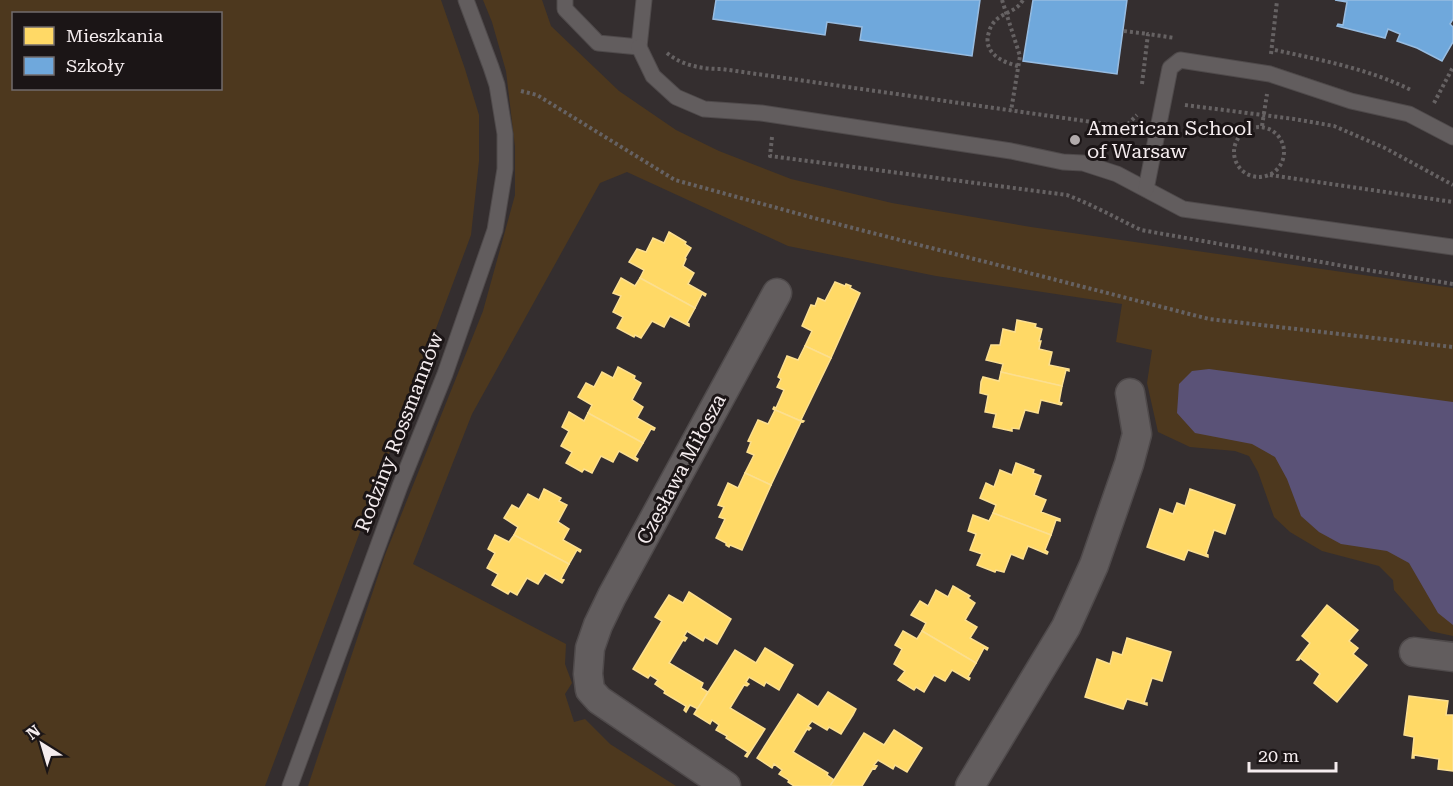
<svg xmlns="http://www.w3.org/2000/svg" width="1453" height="786" font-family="'Roboto Serif',serif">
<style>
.green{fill:#4d381e;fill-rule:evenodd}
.water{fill:#5a5277}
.homes{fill:#ffd966;stroke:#fcdf8f;stroke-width:1.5}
.schools{fill:#6fa8dc;stroke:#97bce1;stroke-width:1.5}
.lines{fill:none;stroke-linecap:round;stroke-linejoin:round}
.lane-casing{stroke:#4f4a4b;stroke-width:17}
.street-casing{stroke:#4f4a4b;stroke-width:31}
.path{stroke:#666263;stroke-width:4;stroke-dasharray:3 3;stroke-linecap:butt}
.lane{stroke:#625d5e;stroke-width:15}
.street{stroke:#625d5e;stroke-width:28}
.poi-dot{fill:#b1aaab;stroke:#1b1516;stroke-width:2}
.labels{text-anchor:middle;stroke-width:6;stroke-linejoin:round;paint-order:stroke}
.poi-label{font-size:20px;fill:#f4ecee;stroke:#1b1516;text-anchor:start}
.street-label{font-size:20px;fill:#f4ecee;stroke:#1b1516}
</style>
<rect width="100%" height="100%" fill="#342e2f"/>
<g class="green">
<path d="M 0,0 L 441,0 L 465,69 L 479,115 L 479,161 L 471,235 L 265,786 L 0,786 ZM 14,14 L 220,14 L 220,88 L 14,88 Z"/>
<polygon points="483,0 542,0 551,26 619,91 676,130 719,151 791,179 892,203 1031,227 1453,288 1453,636 1430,631 1394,590 1393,580 1379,566 1322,551 1290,532 1274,517 1258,472 1249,456 1235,451 1190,447 1158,432 1147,383 1152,350 1116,342 1122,304 936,276 788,246 627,172 600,183 472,414 413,564 566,644 565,664 572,683 565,694 574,722 585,719 610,744 676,786 308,786 385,555 483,311 515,195 515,147 506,71 492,22"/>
</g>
<polygon class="water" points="1209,369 1453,402 1453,625 1438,613 1409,563 1387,551 1341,544 1319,532 1301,516 1287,479 1275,457 1252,444 1195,433 1177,413 1179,384 1192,371"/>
<g class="homes">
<polygon points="669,232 686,242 685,244 691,248 685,258 686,259 683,266 694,273 688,284 706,294 705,296 702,294 695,308 640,278 644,270 629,262 637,249 646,252 653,238 664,243"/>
<polygon points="621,278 635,286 640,278 695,308 687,323 689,324 689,326 670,316 664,327 652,321 641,338 635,335 634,337 617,328 623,317 613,312 621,296 613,293"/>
<polygon points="835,282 845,286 846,284 851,286 850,288 860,293 831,358 805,346 812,331 802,326 811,305 815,306 818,298 825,301"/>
<polygon points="1017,320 1036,324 1035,327 1042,329 1039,341 1041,341 1039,349 1052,352 1049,365 1069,369 1069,371 1066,370 1062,386 1001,372 1003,364 986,360 991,345 1000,345 1003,329 1015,332"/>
<polygon points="805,346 831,358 801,420 804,421 803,422 773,409 774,407 776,408 784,390 777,387 781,379 778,377 787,356 798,360"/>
<polygon points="618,367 635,376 634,379 641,383 632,400 643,407 637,418 655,428 654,430 651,429 643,443 588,413 592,405 578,397 586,383 594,387 602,372 613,378"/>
<polygon points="1001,372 1062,386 1059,402 1062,403 1061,405 1041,400 1038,413 1025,410 1019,429 1012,428 1012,431 993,427 996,414 985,412 988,396 988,395 980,393 981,382 983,377 999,381"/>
<polygon points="773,409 803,422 801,422 771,485 745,473 754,455 747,452 751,442 748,441 758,420 768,424 775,410"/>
<polygon points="569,412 584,421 588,413 643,443 635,457 638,459 637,461 619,451 613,462 601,456 592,473 584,469 582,472 566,463 572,452 561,446 569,431 562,427"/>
<polygon points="1016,463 1034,470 1033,473 1041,476 1034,495 1046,500 1041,512 1060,519 1060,521 1056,520 1051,535 993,513 996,505 980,498 986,483 994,487 1000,470 1012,475"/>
<polygon points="745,473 771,485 742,550 730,545 729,547 726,545 726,543 716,538 725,519 719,517 724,507 718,505 728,483 738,488"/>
<polygon points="544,489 561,498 559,501 567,505 558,522 569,529 563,540 581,550 580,552 577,550 569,564 514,535 518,527 504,518 512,505 519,509 528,494 539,500"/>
<polygon points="1190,489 1235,505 1225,534 1214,530 1206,554 1208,555 1208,557 1188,550 1184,560 1147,547 1160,509 1173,514 1177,503 1185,506"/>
<polygon points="993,513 1051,535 1045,550 1048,552 1047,554 1028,546 1023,559 1011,554 1004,572 996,570 995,572 977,565 982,554 970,550 976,534 968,531 973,515 989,521"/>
<polygon points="495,535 509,542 514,535 569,564 561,579 564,580 562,583 545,573 538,584 527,578 517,595 510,591 508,594 492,585 498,574 487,568 495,553 488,549"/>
<polygon points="953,586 970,596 968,598 975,603 965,620 977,627 970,638 988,648 987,650 984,648 976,663 922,631 926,623 911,615 920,601 928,606 936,590 948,597"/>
<polygon points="689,592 731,619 717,644 705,637 703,641 687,631 684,636 687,638 685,641 683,640 669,663 703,683 701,688 708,692 698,709 690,705 686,712 684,710 686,706 664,693 665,691 655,684 658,680 650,675 648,678 633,669 662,621 655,617 669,595 683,603"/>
<polygon points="1327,605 1358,630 1349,641 1358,648 1353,654 1367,665 1337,702 1314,683 1320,674 1300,658 1299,660 1297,660 1310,643 1302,636"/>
<polygon points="903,631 917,639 922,631 976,663 968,677 970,678 969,680 952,670 945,681 934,675 924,692 916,687 914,690 898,680 905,671 894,664 902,649 895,645"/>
<polygon points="1127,638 1171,652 1162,681 1152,678 1144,703 1147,703 1147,705 1127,699 1123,709 1085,697 1097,659 1110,664 1113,652 1122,655"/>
<polygon points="765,648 793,665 779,690 766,682 764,686 749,677 746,682 749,684 747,686 744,685 730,708 765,729 747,757 745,756 748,752 726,738 727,736 716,730 719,725 712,720 710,724 694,714 735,650 756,663"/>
<polygon points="828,692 856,709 853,715 841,734 829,727 827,730 812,721 808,726 811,728 809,730 807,729 793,752 828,773 827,775 834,780 830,786 794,786 788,782 789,780 779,774 782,770 774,764 772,768 757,758 798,694 818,707"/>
<polygon points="1409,696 1448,701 1446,715 1453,715 1453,771 1438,769 1439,759 1414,755 1414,758 1412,758 1414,737 1404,735"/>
<polygon points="894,730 922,748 907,772 895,765 893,769 878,760 874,765 877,766 875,769 873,768 862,786 830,786 864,733 884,745"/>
</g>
<g class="schools">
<polygon points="716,0 980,0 972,56 860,40 862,27 827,22 825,35 713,19"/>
<polygon points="1033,0 1127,0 1117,74 1023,61"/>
<polygon points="1335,0 1453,0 1453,19 1450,24 1453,27 1453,42 1442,61 1417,48 1397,41 1400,34 1388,29 1385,38 1337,26 1338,24 1343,25 1347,2"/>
</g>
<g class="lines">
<g class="lane-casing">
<g id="lane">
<polyline points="565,0 565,9 598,43 639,47 644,0"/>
<polyline points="639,47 653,76 676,97 704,109 761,113 1011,151 1063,162 1083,163 1117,174 1183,209 1453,247"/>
<polyline points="1146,189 1170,68 1180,60 1270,74 1351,101 1409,114 1453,137"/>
<polyline points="290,786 400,486 445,374 495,230 505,169 505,134 497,85 491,67 466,0"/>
</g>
</g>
<g class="street-casing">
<g id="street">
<polyline points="1414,652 1453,657"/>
<polyline points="726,786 599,700 590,690 588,674 590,648 598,625 612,596 777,293"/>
<polyline points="970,786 1066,627 1094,565 1129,464 1137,434 1130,393"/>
</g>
</g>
<g class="path">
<polyline points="1002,0 1020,56 1011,111"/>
<polyline points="1124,31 1148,34"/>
<path d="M 1275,50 C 1321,60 1369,69 1411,90"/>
<path d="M 667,53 C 683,66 702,69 722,69 L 1113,125 L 1128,124 L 1137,115"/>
<polyline points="1271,54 1277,1"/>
<path d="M 1018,66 C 1001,62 982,52 989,32 C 990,27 993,23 996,20 C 1005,12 1017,11 1023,0"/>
<polyline points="1142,84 1148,34 1175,38"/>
<polyline points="521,91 537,95 675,180 814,218 1209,319 1453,347"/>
<polyline points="1434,103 1453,67"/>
<polyline points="1185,105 1294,119 1334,126 1385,148 1453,185"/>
<polyline points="1262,126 1267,94"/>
<circle cx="1259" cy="152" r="25"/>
<path d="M 772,137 L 770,156 L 1067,195 C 1093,205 1116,218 1141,230 L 1355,268 L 1453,284"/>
<polyline points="1270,175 1453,202"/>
</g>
<use href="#lane" class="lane"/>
<use href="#street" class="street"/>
</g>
<circle class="poi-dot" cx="1075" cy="140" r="6"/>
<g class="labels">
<g class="poi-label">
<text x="1087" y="135">American School<tspan x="1087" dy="23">of Warsaw</tspan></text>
</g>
<g class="street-label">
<text transform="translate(399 432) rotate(-69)" y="7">Rodziny Rossmannów</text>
<text transform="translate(681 469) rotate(-62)" y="7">Czesława Miłosza</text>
</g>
</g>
<rect x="12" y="12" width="210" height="78" fill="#1b1516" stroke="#726b6c" stroke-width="1.5"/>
<rect x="24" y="27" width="30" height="18" fill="#ffd966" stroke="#726b6c" stroke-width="1.5"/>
<text x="66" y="42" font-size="18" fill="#f4ecee">Mieszkania</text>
<rect x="24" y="57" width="30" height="18" fill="#6fa8dc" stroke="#726b6c" stroke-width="1.5"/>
<text x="66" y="72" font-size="18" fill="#f4ecee">Szkoły</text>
<g transform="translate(42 744) rotate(323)" stroke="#1b1516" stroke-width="4.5" paint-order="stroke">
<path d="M0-4.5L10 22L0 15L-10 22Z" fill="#f4ecee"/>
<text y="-9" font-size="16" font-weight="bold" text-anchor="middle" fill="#f4ecee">N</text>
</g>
<path d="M1249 762v9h87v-9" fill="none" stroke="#f4ecee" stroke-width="3"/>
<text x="1258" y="762" font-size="18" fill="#f4ecee" stroke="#1b1516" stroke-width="4.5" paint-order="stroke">20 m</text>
</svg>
